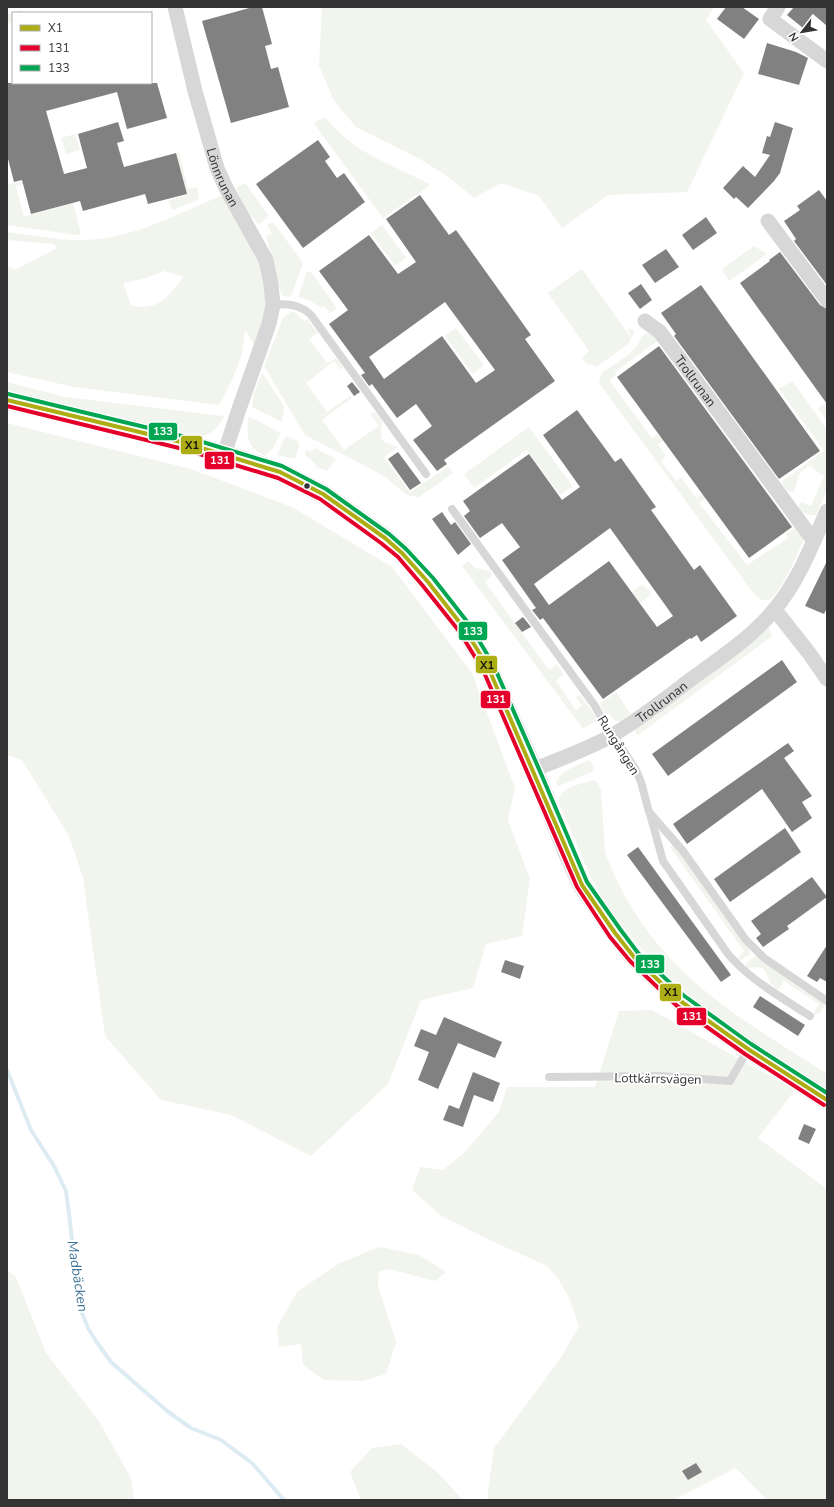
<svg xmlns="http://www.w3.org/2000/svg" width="834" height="1507" font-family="'Nunito Sans',sans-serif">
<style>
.green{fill:#f1f5ed;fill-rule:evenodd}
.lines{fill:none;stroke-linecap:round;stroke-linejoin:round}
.stream{stroke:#ddebf3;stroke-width:4}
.building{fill:#818181;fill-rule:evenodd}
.service{stroke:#d7d7d7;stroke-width:8}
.minor{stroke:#d7d7d7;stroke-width:15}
.tertiary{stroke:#d7d7d7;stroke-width:19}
.bus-1-casing{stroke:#fff;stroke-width:7}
.bus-2-casing{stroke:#fff;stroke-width:7}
.bus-3-casing{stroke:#fff;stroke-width:7}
.bus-1{stroke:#adad14;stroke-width:4}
.bus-2{stroke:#e4002b;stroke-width:4}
.bus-3{stroke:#00a651;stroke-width:4}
.bus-dot{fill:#333;stroke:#fff;stroke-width:1.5}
.labels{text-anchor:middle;stroke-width:4;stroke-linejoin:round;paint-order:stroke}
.street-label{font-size:13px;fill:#333;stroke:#fff}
.water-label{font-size:14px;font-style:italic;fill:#3f7597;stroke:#fff}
.line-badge{stroke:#fff;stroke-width:1.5}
.badge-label{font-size:11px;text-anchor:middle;font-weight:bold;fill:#fff}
.pale-badge-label{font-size:11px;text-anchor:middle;font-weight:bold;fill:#111}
</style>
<rect width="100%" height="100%" fill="#fff"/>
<g class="green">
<polygon points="322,7 714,7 706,20 744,73 687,192 608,195 562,228 539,196 501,183 474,198 447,176 418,158 356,127 334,101 319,66"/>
<polygon points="21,10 21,13 13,13 13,22 7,24 7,14"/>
<path d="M 324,118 L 327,119 C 354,154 392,164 429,184 L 429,186 L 383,218 L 315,125 L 315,122 Z"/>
<polygon points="75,134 80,150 66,154 61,138"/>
<polygon points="179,152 188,189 197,187 199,199 173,210 168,201 187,195 176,153"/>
<polygon points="64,170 65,173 16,186 24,217 73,203 81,235 76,235 7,225 7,182 8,185"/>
<polygon points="244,184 246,184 268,215 267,218 259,224 247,212 236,189 238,186"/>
<path d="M 223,195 L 259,258 L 266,297 L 265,314 L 254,344 L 245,330 L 242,355 L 232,380 L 219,405 L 74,387 L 7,372 L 7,266 L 15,270 L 57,248 L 53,244 L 7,240 L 7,232 C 33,235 60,241 86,240 C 135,238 179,213 223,195 ZM 164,271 L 184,277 C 166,298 161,310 131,306 L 123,283 L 143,279 Z"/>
<polygon points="273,222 303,263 291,296 288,297 283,296 281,293 267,239 266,236 272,233 267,226 268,224"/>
<polygon points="382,225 406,258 395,266 371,233"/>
<polygon points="754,246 767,254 729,281 722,269"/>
<polygon points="582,269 629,335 630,334 627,329 632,329 634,333 628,344 596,367 590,364 588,365 582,358 589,351 548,293"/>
<polygon points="307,271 311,272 334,304 336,309 331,313 324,306 321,308 309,300 298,297"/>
<path d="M 294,311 L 304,321 L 307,319 L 318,333 L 309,339 L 327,363 L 336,358 L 343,368 L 341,370 L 334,361 L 306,383 L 327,412 L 350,396 L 352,398 L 322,420 L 344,450 L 379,426 L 371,415 L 372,413 L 375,412 L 382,422 C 380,441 379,441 398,447 L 384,457 L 410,492 L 448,467 L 453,473 L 419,497 L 411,496 L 404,493 L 384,476 L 305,435 L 264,366 L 283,318 L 289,313 Z"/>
<polygon points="456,328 484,365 473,374 445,336"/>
<path d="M 647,333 L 654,335 L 660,339 L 615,372 L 616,375 L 609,380 L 652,438 L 657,435 L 659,437 L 680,422 L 685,426 L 658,444 L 666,456 L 661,461 L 676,481 L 681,477 L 696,498 L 725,475 L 726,484 L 699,503 L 747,565 L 788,538 L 786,534 L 797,526 L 804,539 C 797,555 784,585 773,597 C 770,600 766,600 761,600 L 754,594 L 599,383 L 601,375 L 604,371 C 614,365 625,358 633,350 C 639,345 640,336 647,333 Z"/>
<polygon points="262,372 284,406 282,422 252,407 254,394"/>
<path d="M 792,381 L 827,429 L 827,490 L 816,515 C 809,516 800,513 799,505 L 802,502 L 811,506 L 824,476 L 817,472 L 810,465 L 800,473 L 794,491 L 791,492 L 787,490 L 781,482 L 824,451 L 779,389 Z"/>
<path d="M 7,382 L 65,397 L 223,416 L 224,417 C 218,428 211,434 199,438 L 7,394 Z"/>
<polygon points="827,402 827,421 818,408"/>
<path d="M 248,417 L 252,418 L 281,433 L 273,448 L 265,456 C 246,448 247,435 248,417 Z"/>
<polygon points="7,423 191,469 292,507 392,567 472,673 515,788 508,820 530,879 522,936 486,944 473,988 421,1000 388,1084 311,1156 231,1115 161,1100 105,1036 83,878 69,836 22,760 7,755"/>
<polygon points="529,427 571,484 572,487 560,495 527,450 474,488 464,474"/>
<polygon points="287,436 298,441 299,447 295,459 277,455 285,437"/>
<polygon points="315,448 336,459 327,471 316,467 314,462 305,455 306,450 311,452"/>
<polygon points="469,561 475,568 490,571 492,574 491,577 485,582 549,670 557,664 564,674 556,681 576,710 582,706 576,697 580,695 593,712 596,721 583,729 462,566"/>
<polygon points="643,584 651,594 640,603 632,592"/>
<polygon points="768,627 772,633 771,637 638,735 634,730"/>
<path d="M 616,692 L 630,713 C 623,722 616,725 609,714 L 606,716 L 600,704 Z"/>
<path d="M 589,760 L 594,767 L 592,772 L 559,786 L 556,784 C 559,771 578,765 589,760 Z"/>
<path d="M 594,780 L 598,783 L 601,790 L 605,852 C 625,908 662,957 709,994 C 746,1024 787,1048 827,1074 L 827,1091 L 708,1012 L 665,975 L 622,926 L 603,900 L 590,875 L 559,803 C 558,787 581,784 594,780 Z"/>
<polygon points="674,845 749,949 750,954 741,960 738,958 744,951 670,847"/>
<polygon points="756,956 824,1002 825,1005 821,1012 815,1015 813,1014 819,1004 784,981 778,990 771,984 764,969 758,967 747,968 746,963"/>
<polygon points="652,1010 795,1090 758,1138 827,1189 827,1500 767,1500 736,1468 673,1500 488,1500 488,1491 494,1448 560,1359 579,1326 570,1300 559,1280 547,1266 494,1242 441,1216 412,1190 420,1167 443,1170 465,1152 499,1112 507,1087 595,1087 619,1011"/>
<polygon points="379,1247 419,1255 446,1272 435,1281 389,1269 379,1272 378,1286 396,1342 386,1374 363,1381 324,1380 303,1365 301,1344 279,1347 277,1327 297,1292 340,1263"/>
<polygon points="7,1270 16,1277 46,1353 98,1420 131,1478 134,1500 7,1500"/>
<polygon points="401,1444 437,1472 463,1500 361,1500 350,1472 372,1448"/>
</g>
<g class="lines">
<polyline class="stream" points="7,1070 31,1130 54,1166 66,1191 70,1222 77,1286 82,1313 88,1328 96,1341 111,1362 167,1411 191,1428 221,1440 252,1463 284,1500"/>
</g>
<g class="building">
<polygon points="253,7 262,7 272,44 265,46 271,69 278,67 289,107 231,123 202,21"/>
<polygon points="726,7 742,7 759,19 744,39 717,19"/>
<polygon points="794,7 827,7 827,26 813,14 803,28 787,15"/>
<polygon points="767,43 796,52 808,58 799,85 758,74"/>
<polygon points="7,83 157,83 167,118 127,129 117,92 46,111 64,174 87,168 78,134 118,122 124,141 117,143 124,167 176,153 187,194 148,204 145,194 83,211 80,201 31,214 22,180 14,182 7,155"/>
<polygon points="775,122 793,128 780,173 774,181 748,208 736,197 734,199 723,188 743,166 755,177 770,155 762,153 767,136 770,137"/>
<polygon points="318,140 330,157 325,161 337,178 344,173 365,202 303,248 256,184"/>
<polygon points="819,190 827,201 827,285 794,241 796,239 784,221 800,210 797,206"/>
<path d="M 420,195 L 449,235 L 456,230 L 531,335 L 525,339 L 555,381 L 444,460 L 447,464 L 437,471 L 413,440 L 432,426 L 416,404 L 397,418 L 372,384 L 369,386 L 361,375 L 365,373 L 329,324 L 348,310 L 319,271 L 369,235 L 398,274 L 416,262 L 386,219 ZM 445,302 L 495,370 L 476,383 L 442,336 L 384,379 L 369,357 Z"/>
<polygon points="706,217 717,233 693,250 682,235"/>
<polygon points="666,249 679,267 655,283 642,265"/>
<polygon points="780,252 820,305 827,309 827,404 740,283 770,261 769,260"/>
<polygon points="641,284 652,300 640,309 628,293"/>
<polygon points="701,285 820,451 779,479 674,336 676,334 661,313"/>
<polygon points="659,346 792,527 749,558 617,377"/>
<polygon points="352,382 360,392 354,396 347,386"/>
<path d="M 577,410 L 615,462 L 621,458 L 656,507 L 651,510 L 694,570 L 700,565 L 737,616 L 701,642 L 697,635 L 691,639 L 690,638 L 603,699 L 543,618 L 540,620 L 532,610 L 536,608 L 502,560 L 520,547 L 502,523 L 480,538 L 464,516 L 470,511 L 463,501 L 529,454 L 562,500 L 580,487 L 543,435 ZM 610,528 L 673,616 L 657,627 L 609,561 L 549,605 L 534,584 Z"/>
<polygon points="398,452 421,483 410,490 388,459"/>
<polygon points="442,512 451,525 455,522 471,544 458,555 432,519"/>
<polygon points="827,561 827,608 824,614 805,606"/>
<polygon points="523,617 531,627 522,632 515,623"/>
<polygon points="782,660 797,682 668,776 652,754"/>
<polygon points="788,743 794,751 784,758 812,796 802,802 812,818 792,832 762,789 687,844 673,824"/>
<polygon points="785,828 801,852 730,902 714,879"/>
<polygon points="638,847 731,975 721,982 627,855"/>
<polygon points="812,877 827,897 787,926 789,929 763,947 756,938 761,934 751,921"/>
<polygon points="827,945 827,982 820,978 817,982 807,976"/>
<polygon points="505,960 524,966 520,979 501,972"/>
<polygon points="760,996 805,1025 798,1036 753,1007"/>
<polygon points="444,1017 502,1042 495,1058 458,1043 438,1089 418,1080 429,1052 414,1046 421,1029 436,1035"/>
<polygon points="473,1072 500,1083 493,1102 474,1095 463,1127 443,1120 449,1105 459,1109"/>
<polygon points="804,1124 816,1129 809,1144 798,1139"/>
<polygon points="696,1463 702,1472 688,1480 682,1471"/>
</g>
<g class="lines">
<g class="service">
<path d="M 273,305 C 288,303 301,305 311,315 L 426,474"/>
<polyline points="452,509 595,706 611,736 621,747 636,770 641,782 649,812 683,851 746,940 764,958 827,1001"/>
<path d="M 650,814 L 663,861 L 728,954 C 750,980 781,997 810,1016"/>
<polyline points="549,1077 661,1076 730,1081 748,1049"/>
</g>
<g class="minor">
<path id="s1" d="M 175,7 L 195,91 L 217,168 L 226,188 L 266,260 L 271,284 L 273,305 L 269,324 L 238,412 L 224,455"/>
<polyline points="778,7 770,19 827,61"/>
<polyline points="768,221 827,300"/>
<path id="s2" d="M 645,321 L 660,332 L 814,541"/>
<polyline points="775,610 809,653 827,679"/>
<path id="s3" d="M 533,770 C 559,759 586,750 611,736 C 639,720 665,699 690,680 C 720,658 751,638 774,610 C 798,582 812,545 827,511"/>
</g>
<polyline class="tertiary" points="7,400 185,443 246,461 280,472 323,494 385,538 402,553 428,582 464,628 488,667 537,778 567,852 582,885 615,933 634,957 679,1000 748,1049 827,1100"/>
<g class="bus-1-casing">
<polyline id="bus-1" points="7,400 185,443 280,472 323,494 385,538 402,553 428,582 464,628 488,667 582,885 615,933 634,957 679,1000 748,1049 827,1100"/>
</g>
<g class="bus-2-casing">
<polyline id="bus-2" points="7,406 183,449 278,478 320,499 381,543 398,557 423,586 459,631 483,670 577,887 610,937 630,961 676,1005 745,1054 824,1105"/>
</g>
<g class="bus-3-casing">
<polyline id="bus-3" points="8,394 186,437 282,466 326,489 389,534 406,549 433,578 469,624 493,664 542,776 587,882 620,929 638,953 683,995 751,1044 827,1093"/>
</g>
<use href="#bus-1" class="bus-1"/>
<use href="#bus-2" class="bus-2"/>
<use href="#bus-3" class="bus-3"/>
</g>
<circle class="bus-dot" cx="307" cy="486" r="3.5"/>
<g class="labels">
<g class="street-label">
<text dy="5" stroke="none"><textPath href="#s1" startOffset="177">Lönnrunan</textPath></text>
<text dy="5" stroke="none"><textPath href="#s2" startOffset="79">Trollrunan</textPath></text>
<text dy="5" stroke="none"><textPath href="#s3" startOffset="146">Trollrunan</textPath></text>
<text transform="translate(619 745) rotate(58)" y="5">Rungången</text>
<text transform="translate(658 1078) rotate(1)" y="5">Lottkärrsvägen</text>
</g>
<g class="water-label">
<text transform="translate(78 1276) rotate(81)" y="5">Madbäcken</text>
</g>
</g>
<g class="line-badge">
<rect x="148" y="422" width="30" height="19" rx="4" fill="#00a651"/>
<rect x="180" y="435" width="23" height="20" rx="4" fill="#adad14"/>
<rect x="204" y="451" width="31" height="19" rx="4" fill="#e4002b"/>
<rect x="458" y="621" width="30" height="20" rx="4" fill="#00a651"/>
<rect x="475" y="655" width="23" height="19" rx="4" fill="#adad14"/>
<rect x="480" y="690" width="31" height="19" rx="4" fill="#e4002b"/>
<rect x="635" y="954" width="30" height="20" rx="4" fill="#00a651"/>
<rect x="659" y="983" width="23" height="19" rx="4" fill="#adad14"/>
<rect x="676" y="1007" width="31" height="19" rx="4" fill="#e4002b"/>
</g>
<g class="badge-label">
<text x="163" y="435">133</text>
<text x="220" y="464">131</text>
<text x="473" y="635">133</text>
<text x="496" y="703">131</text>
<text x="650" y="968">133</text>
<text x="692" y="1020">131</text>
</g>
<g class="pale-badge-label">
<text x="192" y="449">X1</text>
<text x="487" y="669">X1</text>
<text x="671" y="996">X1</text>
</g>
<rect width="834" height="1507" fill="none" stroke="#333333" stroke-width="16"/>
<rect x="12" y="12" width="140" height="72" fill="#ffffff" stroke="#adadad"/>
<rect x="20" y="25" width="20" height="6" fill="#adad14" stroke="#adadad"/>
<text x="48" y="32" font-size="12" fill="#333333">X1</text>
<rect x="20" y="45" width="20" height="6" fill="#e4002b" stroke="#adadad"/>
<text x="48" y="52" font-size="12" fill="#333333">131</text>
<rect x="20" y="65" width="20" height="6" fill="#00a651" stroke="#adadad"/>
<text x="48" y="72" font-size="12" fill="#333333">133</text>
<g transform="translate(802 32) rotate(239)" stroke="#ffffff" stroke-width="3" paint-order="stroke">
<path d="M0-3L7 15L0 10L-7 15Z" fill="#333333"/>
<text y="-6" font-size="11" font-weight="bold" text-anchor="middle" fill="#333333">N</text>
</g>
</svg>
